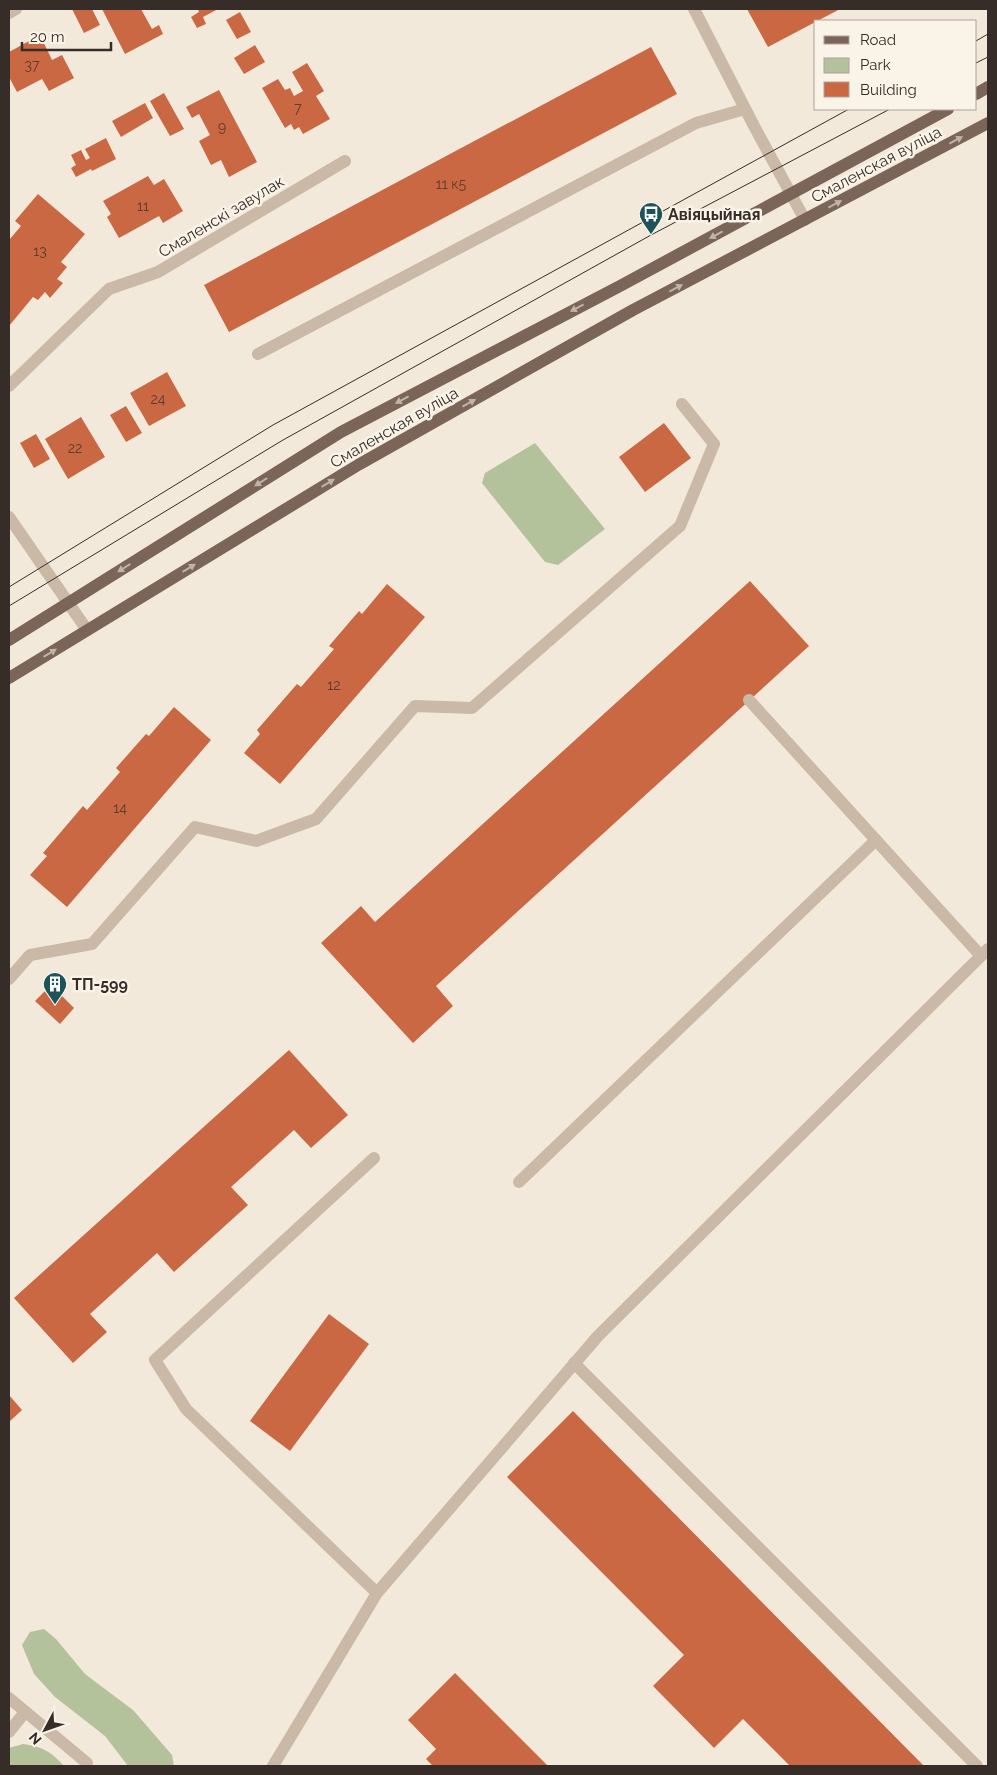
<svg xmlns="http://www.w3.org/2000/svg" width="997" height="1775" font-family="Raleway,sans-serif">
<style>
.green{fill:#b4c29b}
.building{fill:#c96843}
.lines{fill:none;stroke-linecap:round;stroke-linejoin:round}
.service{stroke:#cbb9a7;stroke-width:12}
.minor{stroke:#cbb9a7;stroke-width:12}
.primary{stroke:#7a6558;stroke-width:12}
.tram{stroke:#372d28;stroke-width:1}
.oneway{fill:#c0b3a7}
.labels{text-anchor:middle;stroke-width:5;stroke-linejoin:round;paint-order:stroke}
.number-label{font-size:14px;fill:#5c3c2f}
.street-label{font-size:16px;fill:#372d28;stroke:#faf3e8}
.poi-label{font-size:16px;font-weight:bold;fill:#372d28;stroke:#faf3e8;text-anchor:start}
</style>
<rect width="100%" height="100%" fill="#f3e9db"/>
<g class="green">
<polygon points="535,443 605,529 558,565 545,562 482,483 485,473"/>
<polygon points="44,1629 56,1639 85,1674 133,1710 172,1755 174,1766 128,1766 105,1736 55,1697 34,1674 22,1645 30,1632"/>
<path d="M 23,1744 C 43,1747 50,1751 64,1766 L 9,1766 L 9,1748 Z"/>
</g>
<g class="building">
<polygon points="72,9 92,9 100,25 84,33"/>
<polygon points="102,9 141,9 152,29 159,25 163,34 125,54"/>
<polygon points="198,9 218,9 203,17 206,24 197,28 191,17 199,12"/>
<polygon points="747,9 840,9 768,47"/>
<polygon points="240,12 251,32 237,39 226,20"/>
<polygon points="40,35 52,60 62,55 74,78 49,91 42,79 17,92 9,77 9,52"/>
<polygon points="255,45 265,62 244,74 234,58"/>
<polygon points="651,47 677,94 229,332 204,285"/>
<polygon points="307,63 324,91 316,96 330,119 303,134 299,127 294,130 291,124 285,128 262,88 278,79 285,90 290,88 294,96 303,91 292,72"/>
<polygon points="219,90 257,162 229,177 221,160 211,165 199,141 210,135 199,114 192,118 186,107"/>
<polygon points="164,93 184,129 170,136 150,101"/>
<polygon points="145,103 153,118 121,137 112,121"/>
<polygon points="106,138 116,159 92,171 91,169 76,177 71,168 76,165 71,155 81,150 86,160 90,158 85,149"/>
<polygon points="148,176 154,185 164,179 183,211 163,223 159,216 119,238 107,217 111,214 103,201"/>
<polygon points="38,194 85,234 61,262 67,267 57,279 63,283 50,298 45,292 38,300 33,297 9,326 9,240 21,226 15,221"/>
<polygon points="167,372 186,406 149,426 130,393"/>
<polygon points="126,406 142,433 126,442 110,415"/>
<polygon points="81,417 105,457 68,479 45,439"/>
<polygon points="664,423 691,458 645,492 619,457"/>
<polygon points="36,434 50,459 34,468 20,443"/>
<polygon points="750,581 809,646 436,986 453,1006 413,1043 321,943 361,906 375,922"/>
<polygon points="387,584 425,617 280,784 244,753 260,734 257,730 297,684 301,687 334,649 329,646 359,611 362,614"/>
<polygon points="174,707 211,740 67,907 30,875 47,856 43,853 83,806 87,810 120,772 116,768 146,734 149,736"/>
<polygon points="51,985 74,1008 60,1024 35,1001"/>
<polygon points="289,1050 348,1115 311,1148 294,1130 231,1187 248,1205 174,1272 157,1253 90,1314 107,1332 73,1363 14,1298"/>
<polygon points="329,1314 369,1344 290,1451 250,1421"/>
<polygon points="9,1395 22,1410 9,1422"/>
<polygon points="573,1411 924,1766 790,1766 743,1719 714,1748 653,1686 684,1655 507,1477"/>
<polygon points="455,1673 548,1766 433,1766 426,1759 436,1749 408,1720"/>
</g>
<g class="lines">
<g class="service">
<polyline points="258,354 696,123 745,109"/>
<polyline points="749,700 981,956"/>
<polyline points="9,979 30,955 92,944 195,827 256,841 316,819 415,706 472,708 680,526 714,444 682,404"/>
<polyline points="374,1158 155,1360 186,1409 377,1593"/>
<polyline points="519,1182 876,840"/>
<polyline points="574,1363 977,1766"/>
<polyline points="9,1698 87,1763"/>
<polyline points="9,1732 25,1712"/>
<polyline points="273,1766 377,1593 598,1336 988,949"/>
</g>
<g class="minor">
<polyline points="694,9 754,126 805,220"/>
<polyline points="9,13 16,9"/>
<polyline points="9,386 109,289 158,272 345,161"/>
<polyline points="9,517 87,630"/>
</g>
<g class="primary">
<polyline points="976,94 988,87"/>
<polyline points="9,640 341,432 620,286 948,109"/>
<polyline points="9,678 358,465 633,310 988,123"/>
</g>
<g class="tram">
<polyline points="976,41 988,34"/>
<polyline points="976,63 988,57"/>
<polyline points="9,587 273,425 849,109"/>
<polyline points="9,606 283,440 651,235 890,109"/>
</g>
</g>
<defs><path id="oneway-solid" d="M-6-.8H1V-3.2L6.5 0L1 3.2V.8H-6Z" transform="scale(1.25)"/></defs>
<g class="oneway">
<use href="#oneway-solid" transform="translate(956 140) rotate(-28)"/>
<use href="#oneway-solid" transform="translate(835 204) rotate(-28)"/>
<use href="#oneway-solid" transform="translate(716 235) rotate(152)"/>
<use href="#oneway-solid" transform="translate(676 288) rotate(-28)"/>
<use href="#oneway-solid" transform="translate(577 308) rotate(152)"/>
<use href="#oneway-solid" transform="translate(402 400) rotate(152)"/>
<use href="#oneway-solid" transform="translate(469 403) rotate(-29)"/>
<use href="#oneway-solid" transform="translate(261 482) rotate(148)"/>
<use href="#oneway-solid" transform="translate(328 483) rotate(-31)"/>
<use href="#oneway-solid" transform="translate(124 568) rotate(148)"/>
<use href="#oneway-solid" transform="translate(189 568) rotate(-31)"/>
<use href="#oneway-solid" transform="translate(50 653) rotate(-31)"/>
</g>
<defs>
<g id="bus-pin" transform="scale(1.25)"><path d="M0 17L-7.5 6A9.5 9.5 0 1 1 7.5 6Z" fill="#1c545a" stroke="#faf3e8"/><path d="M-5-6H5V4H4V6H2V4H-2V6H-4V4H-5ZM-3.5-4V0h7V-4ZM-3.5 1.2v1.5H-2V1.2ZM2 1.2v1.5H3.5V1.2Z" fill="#fff"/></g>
<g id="building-pin" transform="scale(1.25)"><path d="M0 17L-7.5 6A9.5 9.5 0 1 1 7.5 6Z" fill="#1c545a" stroke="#faf3e8"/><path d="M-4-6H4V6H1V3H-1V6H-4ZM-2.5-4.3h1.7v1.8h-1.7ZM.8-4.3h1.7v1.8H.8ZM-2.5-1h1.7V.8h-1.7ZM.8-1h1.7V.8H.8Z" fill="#fff"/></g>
</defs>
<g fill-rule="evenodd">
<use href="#bus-pin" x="651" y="214"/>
<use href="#building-pin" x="55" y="984"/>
</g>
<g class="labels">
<g class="number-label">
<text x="32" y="70">37</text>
<text x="298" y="113">7</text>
<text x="222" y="132">9</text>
<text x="451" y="189">11 к5</text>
<text x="143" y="211">11</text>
<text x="40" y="256">13</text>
<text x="158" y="404">24</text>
<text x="75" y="453">22</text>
<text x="334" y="690">12</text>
<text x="120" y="813">14</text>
</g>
<g class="street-label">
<text transform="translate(876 164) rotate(-28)" y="6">Смаленская вуліца</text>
<text transform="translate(221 216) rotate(-31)" y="6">Смаленскі завулак</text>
<text transform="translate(394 427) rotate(-30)" y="6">Смаленская вуліца</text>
</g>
<g class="poi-label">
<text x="668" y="220">Авіяцыйная</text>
<text x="72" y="990">ТП-599</text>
</g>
</g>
<rect width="997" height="1775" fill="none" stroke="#372d28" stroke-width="20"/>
<rect x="814" y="20" width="162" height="90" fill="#faf3e8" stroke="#aca49b"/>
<rect x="824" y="36" width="25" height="8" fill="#7a6558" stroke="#aca49b"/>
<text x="860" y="45" font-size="15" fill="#372d28">Road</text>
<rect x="824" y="58" width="25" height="15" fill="#b4c29b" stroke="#aca49b"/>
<text x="860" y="70" font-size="15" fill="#372d28">Park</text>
<rect x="824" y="82" width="25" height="15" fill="#c96843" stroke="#aca49b"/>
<text x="860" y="95" font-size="15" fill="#372d28">Building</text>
<g transform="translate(45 1730) rotate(229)" stroke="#faf3e8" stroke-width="4" paint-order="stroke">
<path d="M0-4L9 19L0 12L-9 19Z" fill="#372d28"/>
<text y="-8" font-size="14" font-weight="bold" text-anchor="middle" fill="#372d28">N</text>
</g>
<path d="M22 42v8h89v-8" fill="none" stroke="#372d28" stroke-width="2.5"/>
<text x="30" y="42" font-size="15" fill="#372d28" stroke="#faf3e8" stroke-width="4" paint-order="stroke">20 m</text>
</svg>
